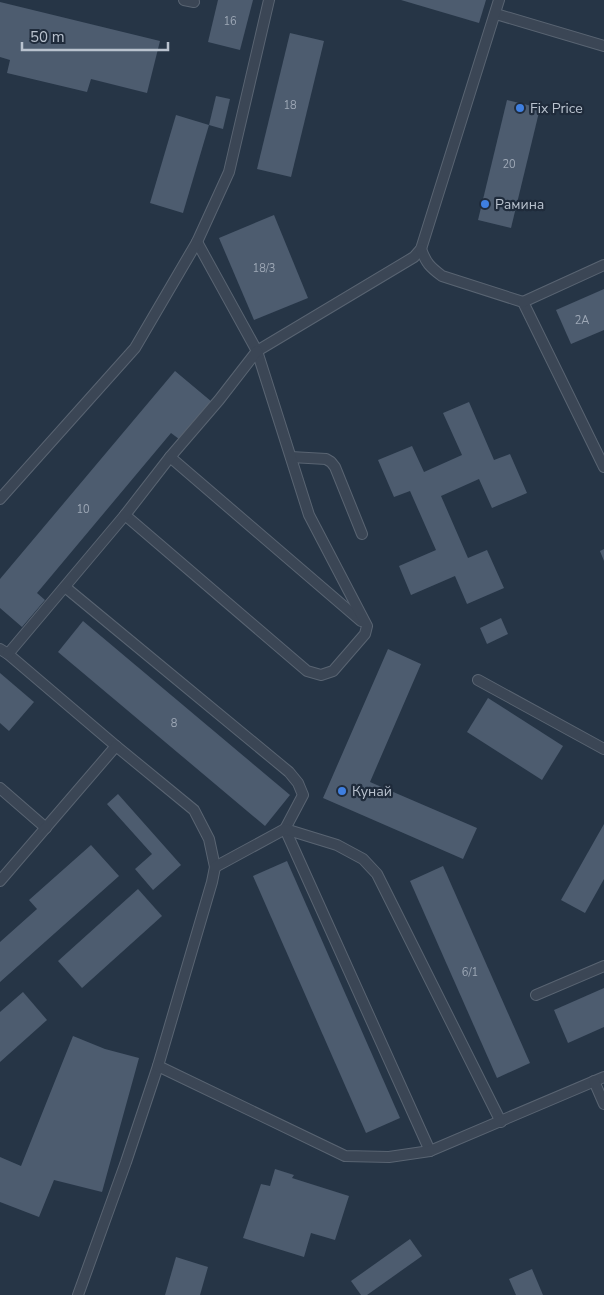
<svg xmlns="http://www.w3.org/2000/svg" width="604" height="1295" font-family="'Nunito Sans',sans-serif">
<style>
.building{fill:#4d5c6f}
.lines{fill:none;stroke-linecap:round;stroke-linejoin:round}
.lane-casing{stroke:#596472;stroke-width:12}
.lane{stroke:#3b4655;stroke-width:10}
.shop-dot{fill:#3f7fe0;stroke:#1f2b3b;stroke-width:2}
.labels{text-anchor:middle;stroke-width:4.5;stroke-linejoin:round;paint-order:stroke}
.number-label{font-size:11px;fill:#9ea8b6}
.poi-label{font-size:14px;fill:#b9c2ce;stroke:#1f2b3b;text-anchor:start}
</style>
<rect width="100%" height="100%" fill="#263546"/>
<g class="building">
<polygon points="218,0 253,0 240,50 208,42"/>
<polygon points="401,0 486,0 479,23"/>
<polygon points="0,2 160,41 147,93 91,79 87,92 7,73 10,60 0,57"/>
<polygon points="290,33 324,41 291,177 257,169"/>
<polygon points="216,96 230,99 223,129 209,125"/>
<polygon points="507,100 540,108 511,228 478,220"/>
<polygon points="176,115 209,125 183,213 150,203"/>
<polygon points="274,215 308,298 254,320 219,238"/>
<polygon points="604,289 604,330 571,344 556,310"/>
<polygon points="175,371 212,402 179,439 171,433 37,593 45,600 22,627 0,608 0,579"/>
<polygon points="469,402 494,460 510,454 527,493 492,508 479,479 441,496 468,558 487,550 504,588 467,604 455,576 411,595 399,566 436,550 410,491 394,497 378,460 412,446 424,472 462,455 443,413"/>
<polygon points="604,549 604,561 600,551"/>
<polygon points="501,618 508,634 487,644 480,628"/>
<polygon points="83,621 290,795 265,826 58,652"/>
<polygon points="388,649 421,664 370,782 477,828 463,859 323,798"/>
<polygon points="0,673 34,702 9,731 0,723"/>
<polygon points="488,698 563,746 542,780 467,732"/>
<polygon points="118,794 181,865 153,890 135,869 152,854 107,804"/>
<polygon points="604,824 604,879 585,913 561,900"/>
<polygon points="91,845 119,876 0,982 0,942 37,909 29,900"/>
<polygon points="287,861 400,1118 366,1133 253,876"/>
<polygon points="443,866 530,1063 497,1078 410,881"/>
<polygon points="138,889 162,916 82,988 58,961"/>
<polygon points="604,988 604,1027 568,1043 554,1010"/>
<polygon points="23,992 47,1020 0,1062 0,1012"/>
<polygon points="73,1036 105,1049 139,1058 102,1192 54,1180 39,1217 0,1202 0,1157 21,1166"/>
<polygon points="275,1169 294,1175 292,1178 349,1196 335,1240 311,1233 304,1257 243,1238 261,1184 270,1186"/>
<polygon points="410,1239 422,1256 367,1295 361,1295 351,1281"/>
<polygon points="176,1257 208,1267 200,1295 165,1295"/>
<polygon points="532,1269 543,1295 516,1295 509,1279"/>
</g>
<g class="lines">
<g class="lane-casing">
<g id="lane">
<polyline points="184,0 194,2"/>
<polyline points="496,14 604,46"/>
<polyline points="197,242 257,351 414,257 421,249 499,0"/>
<path d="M 421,249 C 426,263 430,267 442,276 L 523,302 L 604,467"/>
<polyline points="523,302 604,265"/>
<polyline points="170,457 361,621"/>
<polyline points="291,457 326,459 331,462 335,467 362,534"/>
<polyline points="0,499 135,348 197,242 229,172 269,0"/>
<polyline points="125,515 307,671 321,675 333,671 365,634 367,626 309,515 257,351"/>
<polyline points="65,587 289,772 298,783 303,795 285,829 430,1151"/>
<polyline points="0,649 8,654 116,746 194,810 209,839 215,867 212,882 158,1066 126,1162 78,1295"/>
<polyline points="8,654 125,515 170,457 219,400 257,351"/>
<polyline points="478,680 604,749"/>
<polyline points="0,788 46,828"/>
<polyline points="215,867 285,829 337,845 363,859 377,874 501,1122"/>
<polyline points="0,881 116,746"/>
<polyline points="536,995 604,966"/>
<polyline points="158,1066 345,1156 389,1157 430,1151 604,1077"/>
<polyline points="594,1081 604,1104"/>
</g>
</g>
<use href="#lane" class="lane"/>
</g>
<g class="shop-dot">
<circle cx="520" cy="108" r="5"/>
<circle cx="485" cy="204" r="5"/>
<circle cx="342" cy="791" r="5"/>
</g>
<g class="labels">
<g class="number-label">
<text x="230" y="25">16</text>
<text x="290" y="109">18</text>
<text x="509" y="168">20</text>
<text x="264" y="272">18/3</text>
<text x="582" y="324">2А</text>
<text x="83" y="513">10</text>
<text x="174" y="727">8</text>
<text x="470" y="976">6/1</text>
</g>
<g class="poi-label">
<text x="530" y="113">Fix Price</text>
<text x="495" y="209">Рамина</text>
<text x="352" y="796">Кунай</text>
</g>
</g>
<path d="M22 42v8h146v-8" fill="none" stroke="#b9c2ce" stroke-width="2.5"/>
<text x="30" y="42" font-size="15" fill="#b9c2ce" stroke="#1f2b3b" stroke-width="4" paint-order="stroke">50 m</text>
</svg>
